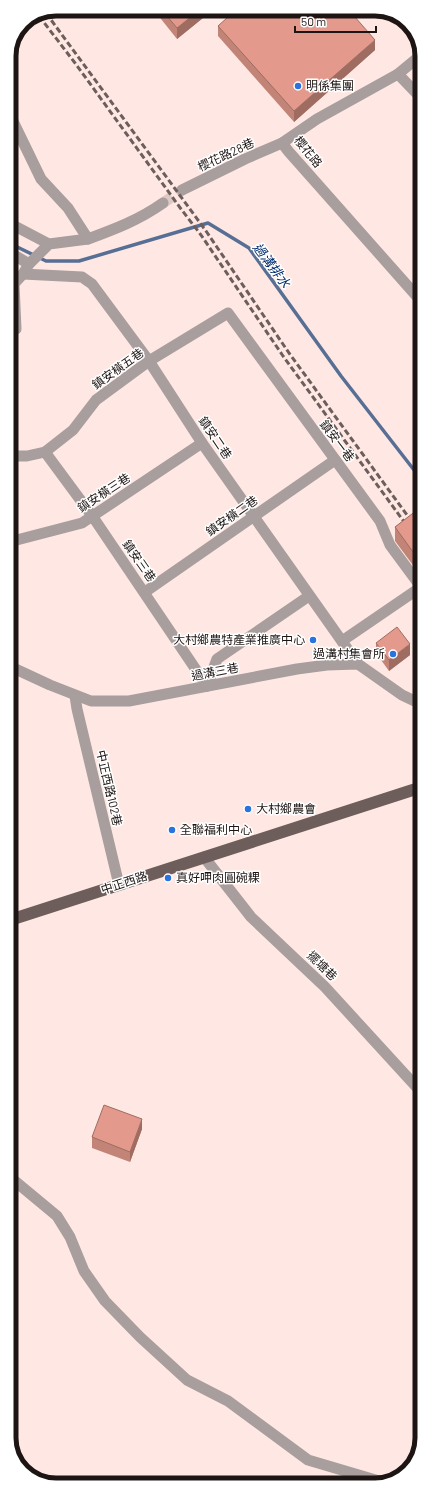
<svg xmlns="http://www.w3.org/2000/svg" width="431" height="1494" font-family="Barlow,'Noto Sans TC',sans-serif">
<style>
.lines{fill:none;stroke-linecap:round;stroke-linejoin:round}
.stream{stroke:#586f95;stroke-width:3.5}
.minor-tunnel{stroke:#ddc8c4;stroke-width:11;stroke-dasharray:11 5.5;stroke-linecap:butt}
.minor{stroke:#a89e9d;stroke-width:11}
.major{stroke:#6e5e5b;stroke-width:12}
.rail{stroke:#6b5e5c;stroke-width:3;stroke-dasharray:6 3;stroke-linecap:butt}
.wall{fill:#c38478}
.shaded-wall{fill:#9f6c62}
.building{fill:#e39a8c;stroke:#9f6c62}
.poi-dot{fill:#2973de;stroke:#fff;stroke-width:1.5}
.labels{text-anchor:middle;stroke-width:3;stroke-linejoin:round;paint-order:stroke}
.poi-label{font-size:12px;fill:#1d1514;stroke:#fff;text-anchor:start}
.street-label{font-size:12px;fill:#1d1514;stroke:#fff}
.water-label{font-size:13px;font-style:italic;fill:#002c6c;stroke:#fff}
.rim{fill:none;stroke:#1d1514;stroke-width:5}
</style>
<rect width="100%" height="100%" fill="#ffe8e3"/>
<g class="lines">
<polyline class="stream" points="9,243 46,261 79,261 208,223 249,248 341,376 421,479"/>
<polyline class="minor-tunnel" points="163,203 182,190"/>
<g class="minor">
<polyline points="398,74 421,98"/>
<polyline points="9,113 41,179 68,208 88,239 49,244 29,264 23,274 9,289"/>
<polyline points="282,143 289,152 421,301"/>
<polyline points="182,190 245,159 282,143 317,119 398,74 421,55"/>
<polyline points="9,223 49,244"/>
<path d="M 88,239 C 115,229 139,220 163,203"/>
<polyline points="9,252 29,264"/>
<polyline points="23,274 82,277 92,284 149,361 202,443 358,664"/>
<polyline points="9,333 16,329 14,284"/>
<polyline points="45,452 93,517 207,686"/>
<polyline points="9,456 27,456 45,452 73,430 96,400 149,361 228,313 380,521 390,545 421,587"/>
<polyline points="9,542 82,523 202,443"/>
<polyline points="145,592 335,460"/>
<polyline points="342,641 421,587"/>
<polyline points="9,666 50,685 91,701 129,701 297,669 327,665 358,664 402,695 421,704"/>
<polyline points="207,686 217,659 309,596"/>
<polyline points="75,696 77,709 119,885"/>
<polyline points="204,857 251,917 325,987 422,1093"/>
<polyline points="10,1177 57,1216 70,1237 84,1271 105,1301 140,1337 187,1380 228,1401 308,1460 379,1481 389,1481"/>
</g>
<polyline class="major" points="10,920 422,787"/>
<g class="rail">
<polyline points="46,13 206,231 289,353 415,526"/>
<polyline points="39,16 75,63 181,209 201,235 283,356 421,545"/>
</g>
</g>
<g class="wall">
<polygon points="157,9 214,9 177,39 157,14"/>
<polygon points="218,26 375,50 294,122 218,36"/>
<polygon points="421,507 421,576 395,541 395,527"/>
<polygon points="376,643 410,655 389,671 376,653"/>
<polygon points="142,1129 130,1162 92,1148 92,1137"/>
</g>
<g class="shaded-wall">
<polygon points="201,9 214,9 177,39 177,28"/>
<polygon points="375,40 375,50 294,122 294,111"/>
<polygon points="410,644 410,655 389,671 389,660"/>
<polygon points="142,1119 142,1129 130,1162 130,1152"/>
</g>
<g class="building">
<polygon points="161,9 201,9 177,28"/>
<polygon points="237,9 348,9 375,40 294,111 218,26"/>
<polygon points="421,507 421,563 395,527"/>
<polygon points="397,627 410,644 389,660 376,643"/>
<polygon points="104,1105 142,1119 130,1152 92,1137"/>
</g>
<g class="poi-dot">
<circle cx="298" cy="86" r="4"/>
<circle cx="313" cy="640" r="4"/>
<circle cx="393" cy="654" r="4"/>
<circle cx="248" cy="809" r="4"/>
<circle cx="172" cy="830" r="4"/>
<circle cx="168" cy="878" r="4"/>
</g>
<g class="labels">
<g class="poi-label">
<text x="306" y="90">明係集團</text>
<text x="305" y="644" text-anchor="end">大村鄉農特產業推廣中心</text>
<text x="385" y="658" text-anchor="end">過溝村集會所</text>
<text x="256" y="813">大村鄉農會</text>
<text x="180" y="834">全聯福利中心</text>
<text x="176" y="882">真好呷肉圓碗粿</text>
</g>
<g class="street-label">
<text transform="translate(308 152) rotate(51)" y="4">櫻花路</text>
<text transform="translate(226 155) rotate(-25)" y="4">櫻花路28巷</text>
<text transform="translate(118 369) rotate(-36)" y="4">鎮安橫五巷</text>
<text transform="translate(215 438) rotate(56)" y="4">鎮安二巷</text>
<text transform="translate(337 441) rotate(53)" y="4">鎮安一巷</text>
<text transform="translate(104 493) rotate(-33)" y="4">鎮安橫三巷</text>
<text transform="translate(232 516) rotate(-35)" y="4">鎮安橫二巷</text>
<text transform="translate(139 561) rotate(55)" y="4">鎮安三巷</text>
<text transform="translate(215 672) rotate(-11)" y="4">過溝三巷</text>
<text transform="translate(109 788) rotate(77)" y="4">中正西路102巷</text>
<text transform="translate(124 883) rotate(-18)" y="4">中正西路</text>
<text transform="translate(322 966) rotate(44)" y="4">擺塘巷</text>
</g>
<g class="water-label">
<text transform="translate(272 265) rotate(53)" y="5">過溝排水</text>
</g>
</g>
<path d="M0 0H431V1494H0ZM56 16H375A40 40 0 0 1 415 56V1438A40 40 0 0 1 375 1478H56A40 40 0 0 1 16 1438V56A40 40 0 0 1 56 16Z" fill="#fff" fill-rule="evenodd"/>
<path class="rim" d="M56 16H375A40 40 0 0 1 415 56V1438A40 40 0 0 1 375 1478H56A40 40 0 0 1 16 1438V56A40 40 0 0 1 56 16Z"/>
<path d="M295 26v6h81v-6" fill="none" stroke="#1d1514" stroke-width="2"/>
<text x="301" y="26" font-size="12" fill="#1d1514" stroke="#ffffff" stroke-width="3" paint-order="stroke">50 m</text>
</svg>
